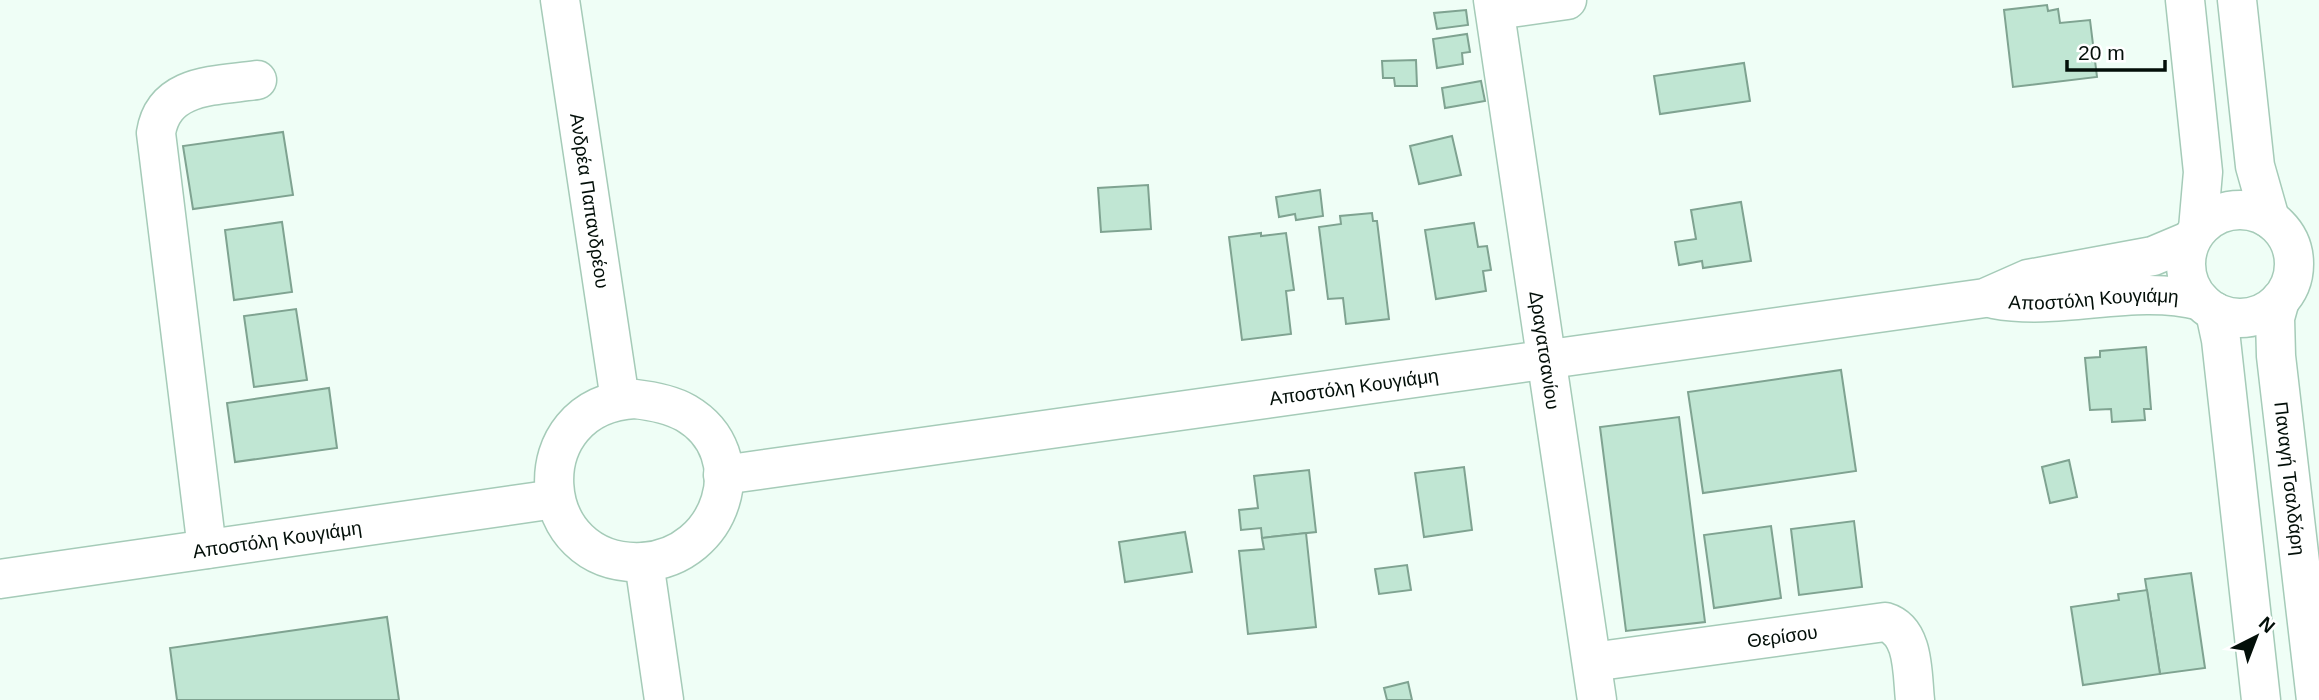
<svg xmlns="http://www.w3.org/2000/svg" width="2319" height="700" font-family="Helvetica,sans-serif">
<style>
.building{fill:#c0e6d3;stroke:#7fa391;stroke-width:2}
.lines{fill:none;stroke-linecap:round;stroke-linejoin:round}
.minor-casing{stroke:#a5cbb8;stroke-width:41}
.minor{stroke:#fff;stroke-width:38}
.labels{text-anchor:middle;stroke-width:7;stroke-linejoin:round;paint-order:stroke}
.street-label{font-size:19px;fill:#030f09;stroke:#fff}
</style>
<rect width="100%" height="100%" fill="#effef6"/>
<g class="building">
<polygon points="2047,5 2048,11 2058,9 2060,23 2090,20 2097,77 2013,87 2004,10"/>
<polygon points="1466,10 1468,25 1437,29 1434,13"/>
<polygon points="1467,34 1470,52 1462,53 1463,64 1437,68 1433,39"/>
<polygon points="1416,60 1417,86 1395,86 1394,78 1383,78 1382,61"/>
<polygon points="1744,63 1750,101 1660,114 1654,76"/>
<polygon points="1481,81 1485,101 1445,108 1442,88"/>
<polygon points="283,132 293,195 193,209 183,146"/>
<polygon points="1452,136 1461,175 1419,184 1410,146"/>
<polygon points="1148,185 1151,229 1101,232 1098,188"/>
<polygon points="1320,190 1323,216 1296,220 1295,214 1279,217 1276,197"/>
<polygon points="1741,202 1751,261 1703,268 1702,261 1679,265 1675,242 1696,239 1691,210"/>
<polygon points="1372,213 1373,221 1377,221 1389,319 1346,324 1343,298 1328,299 1319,227 1341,224 1340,216"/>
<polygon points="282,222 292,292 234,300 225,230"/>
<polygon points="1474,223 1478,247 1487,246 1491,270 1483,271 1486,291 1436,299 1425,230"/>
<polygon points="1261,233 1261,236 1286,233 1294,290 1286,291 1291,334 1242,340 1229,237"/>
<polygon points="296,309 307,380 254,387 244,316"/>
<polygon points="2146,347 2151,409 2144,409 2145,420 2112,422 2111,409 2090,410 2085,358 2100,357 2100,351"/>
<polygon points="1841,370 1856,471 1703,493 1688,392"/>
<polygon points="329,388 337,448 235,462 227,403"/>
<polygon points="1679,417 1705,622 1626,631 1600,427"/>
<polygon points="2069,460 2077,497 2050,503 2042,467"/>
<polygon points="1464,467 1472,530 1424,537 1415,473"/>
<polygon points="1309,470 1316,532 1262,538 1261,528 1241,530 1239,510 1258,508 1254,476"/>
<polygon points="1854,521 1862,587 1799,595 1791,529"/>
<polygon points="1771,526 1781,598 1714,608 1704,535"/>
<polygon points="1185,532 1192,572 1125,582 1119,542"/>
<polygon points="1306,533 1316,627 1248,634 1239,551 1264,549 1262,538"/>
<polygon points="1407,565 1411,590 1379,594 1375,569"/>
<polygon points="2191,573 2205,668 2160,674 2145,579"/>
<polygon points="2147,590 2160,674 2083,685 2071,607 2119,600 2118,594"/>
<polygon points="387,617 399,700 177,700 170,648"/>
<polygon points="1408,682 1412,700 1387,700 1384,688"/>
</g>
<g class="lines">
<g class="minor-casing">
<g id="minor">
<path id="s1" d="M 560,0 L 620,400"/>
<path id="s2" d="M 1493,0 L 1597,700"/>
<polyline points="2185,0 2203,172 2198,229"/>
<polyline points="2237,0 2255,166 2270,219"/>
<polyline points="1495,10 1567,0"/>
<circle cx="2240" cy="264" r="54"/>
<path id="s3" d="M 1994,299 C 2063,312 2133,283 2201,301"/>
<path id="s4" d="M 2280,300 L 2275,318 L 2276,356 L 2316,700"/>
<polyline points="2215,312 2221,340 2261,700"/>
<path d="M 635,399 C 653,401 670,404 686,413 C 756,454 722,557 643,562 C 531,568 521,405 635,399 Z"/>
<path id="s5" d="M 723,475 L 1985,298 L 2028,279 L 2153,256 L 2191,240"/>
<path d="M 207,549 L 156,133 C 164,83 216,86 257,80"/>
<polyline points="644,562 664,700"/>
<path id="s6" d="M 0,579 L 555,499"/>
<path id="s7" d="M 1592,662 L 1885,622 C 1915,631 1912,674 1915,700"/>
</g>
</g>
<use href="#minor" class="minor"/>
</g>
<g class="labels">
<g class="street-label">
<text dy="7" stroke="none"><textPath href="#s1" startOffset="203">Ανδρέα Παπανδρέου</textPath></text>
<text dy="7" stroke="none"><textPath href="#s3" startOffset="100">Αποστόλη Κουγιάμη</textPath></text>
<text dy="7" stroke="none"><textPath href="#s2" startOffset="354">Δραγατσανίου</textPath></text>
<text dy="7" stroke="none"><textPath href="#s5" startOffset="637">Αποστόλη Κουγιάμη</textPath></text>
<text dy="7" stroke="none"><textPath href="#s4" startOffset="180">Παναγή Τσαλδάρη</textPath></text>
<text dy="7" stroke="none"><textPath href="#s6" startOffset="280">Αποστόλη Κουγιάμη</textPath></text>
<text dy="7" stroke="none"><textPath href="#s7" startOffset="192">Θερίσου</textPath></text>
</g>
</g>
<g transform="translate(2256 637) rotate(42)" stroke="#ffffff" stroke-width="5" paint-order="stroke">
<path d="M0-5L12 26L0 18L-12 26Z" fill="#030f09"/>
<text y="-10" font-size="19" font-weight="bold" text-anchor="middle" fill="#030f09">N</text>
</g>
<path d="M2067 60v10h98v-10" fill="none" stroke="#030f09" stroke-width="3.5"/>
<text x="2078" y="60" font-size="21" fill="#030f09" stroke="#ffffff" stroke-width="5" paint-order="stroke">20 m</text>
</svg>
